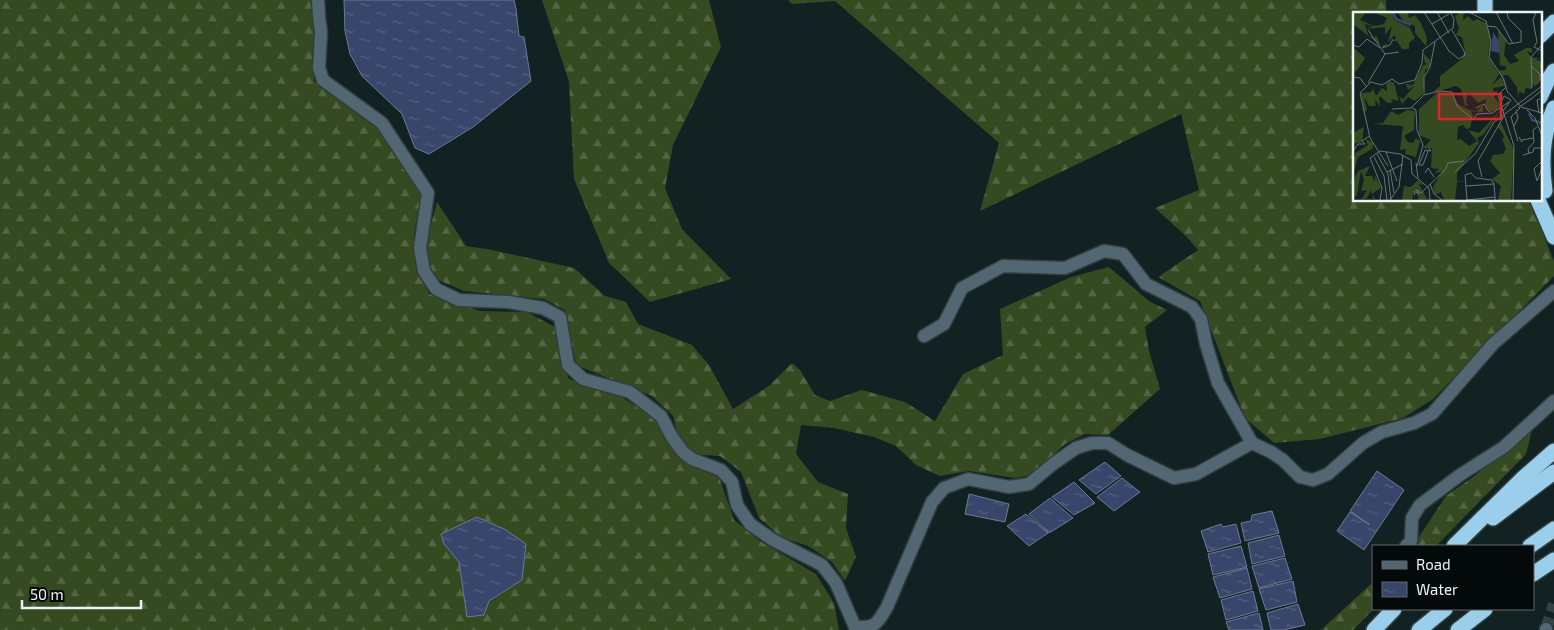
<svg xmlns="http://www.w3.org/2000/svg" width="1554" height="630" font-family="'Exo 2',sans-serif">
<style>
.forest{fill:url(#forest-firs);fill-rule:evenodd}
.water{fill:url(#water-ripples);stroke:#6e7a95}
.lines{fill:none;stroke-linecap:round;stroke-linejoin:round}
.minor-tunnel{stroke:#334142;stroke-width:12;stroke-dasharray:12 6;stroke-linecap:butt}
.minor-casing{stroke:#303f40;stroke-width:15}
.highway-casing{stroke:#303f40;stroke-width:18}
.minor{stroke:#536772;stroke-width:12}
.highway{stroke:#9aceeb;stroke-width:15}
.inset-river{fill:none;stroke:#38466c;stroke-width:2.5}
.inset-road{fill:none;stroke:#697576;stroke-width:1}
.view{fill:#d62828;fill-opacity:0.15;stroke:#d62828;stroke-width:2.5}
.inset-edge{fill:none;stroke:#ebf4f5;stroke-width:2.5}
</style>
<defs>
<pattern id="forest-firs" width="22" height="20" patternUnits="userSpaceOnUse" patternTransform="scale(1.25)"><rect width="22" height="20" fill="#364a22"/><path d="M5 1l3.5 6h-7zM16 11l3.5 6h-7z" fill="#536543"/></pattern>
<pattern id="water-ripples" width="26" height="14" patternUnits="userSpaceOnUse" patternTransform="scale(1.25)"><rect width="26" height="14" fill="#38466c"/><path d="M2 4q2-2 4 0t4 0M15 11q2-2 4 0t4 0" fill="none" stroke="#556182"/></pattern>
</defs>
<rect width="100%" height="100%" fill="#122122"/>
<g class="forest">
<path d="M 0,0 L 316,0 L 314,81 L 381,129 L 422,194 L 414,233 L 418,271 L 429,294 L 480,311 L 527,312 L 555,327 L 560,337 L 564,367 L 569,379 L 621,397 L 645,411 L 665,431 L 674,453 L 695,468 L 719,477 L 734,520 L 760,541 L 816,574 L 834,603 L 839,630 L 0,630 ZM 459,562 L 522,580 L 467,617 Z"/>
<polygon points="542,0 709,0 721,47 673,145 665,188 682,229 731,279 650,302 609,263 574,179 569,82"/>
<polygon points="788,0 1386,0 1386,14 1354,14 1354,200 1529,200 1554,261 1554,276 1432,400 1403,418 1320,439 1274,443 1245,418 1200,301 1158,277 1198,250 1187,237 1155,208 1199,190 1181,114 980,211 999,143 835,1 792,4"/>
<polygon points="437,202 466,246 492,250 574,268 605,296 626,302 638,324 692,345 709,365 733,409 770,385 792,363 800,370 815,395 830,401 862,390 905,402 935,421 963,374 1003,355 1000,309 1071,277 1109,267 1149,301 1167,310 1145,327 1149,351 1160,389 1108,435 1085,434 1065,444 1032,475 1014,478 969,471 940,476 916,465 896,446 874,437 834,428 801,425 796,454 818,482 848,494 846,528 856,557 845,581 832,562 808,546 781,537 759,518 741,472 720,456 690,454 680,443 673,416 652,396 576,365 565,310 544,299 464,291 436,279 423,255"/>
<polygon points="1532,430 1526,454 1436,546 1413,546 1446,496 1473,477"/>
<polygon points="1373,582 1373,609 1374,609 1353,630 1321,630"/>
</g>
<g class="water">
<polygon points="344,0 514,0 516,9 519,36 524,37 531,81 473,127 429,154 415,148 402,114 362,76 350,54 345,31"/>
<polygon points="1105,462 1121,476 1096,494 1079,480"/>
<polygon points="1377,471 1404,490 1364,550 1337,531 1350,512 1370,525 1350,511"/>
<polygon points="1122,478 1140,492 1114,511 1097,497"/>
<polygon points="1074,482 1095,503 1074,515 1052,497"/>
<polygon points="969,494 1009,504 1005,522 965,514"/>
<polygon points="1050,498 1073,518 1049,533 1029,514"/>
<polygon points="1272,511 1279,533 1245,541 1241,523 1251,521 1252,515"/>
<polygon points="1026,514 1048,533 1029,546 1007,526"/>
<polygon points="477,517 506,530 526,544 522,580 489,601 484,615 467,617 459,562 444,544 441,534"/>
<polygon points="1221,524 1223,527 1236,524 1241,543 1208,552 1201,531"/>
<polygon points="1279,535 1285,556 1252,564 1248,543"/>
<polygon points="1241,546 1247,567 1213,575 1208,554"/>
<polygon points="1285,558 1292,579 1259,588 1252,566"/>
<polygon points="1247,568 1252,589 1220,598 1213,577"/>
<polygon points="1293,581 1297,602 1266,610 1259,589"/>
<polygon points="1253,591 1258,611 1226,620 1221,600"/>
<polygon points="1298,604 1305,625 1284,630 1271,630 1267,613"/>
<polygon points="1259,613 1263,630 1229,630 1226,622"/>
</g>
<g class="lines">
<polyline class="minor-tunnel" points="1546,629 1554,604"/>
<g class="minor-casing">
<g id="minor">
<path d="M 318,0 L 319,17 L 321,32 L 319,68 L 323,80 L 382,123 L 428,193 L 420,248 L 424,271 L 436,289 L 459,300 L 508,302 L 543,308 L 560,317 L 568,365 L 583,379 L 630,392 L 661,416 L 672,437 L 683,452 L 692,459 L 721,470 L 732,482 L 737,505 L 750,524 L 773,540 L 822,565 L 836,583 L 855,627 C 876,628 877,624 887,607 L 932,502 L 944,488 L 968,479 L 1009,487 L 1029,484 L 1053,464 L 1076,448 L 1092,443 L 1108,443 L 1127,455 L 1174,478 L 1196,474 L 1252,443"/>
<polyline points="924,336 944,324 962,288 1003,266 1065,268 1104,251 1123,254 1146,284 1192,307 1201,319 1206,344 1218,383 1252,443 1271,452 1283,460 1300,477 1313,480 1328,474 1363,443 1382,432 1414,423 1432,414 1493,344 1554,291"/>
<polyline points="1406,546 1411,541 1412,518 1420,505 1460,475 1504,447 1554,401"/>
<polyline points="1546,630 1546,629"/>
</g>
</g>
<g class="highway-casing">
<g id="highway">
<polyline points="1485,0 1485,14"/>
<polyline points="1540,36 1554,22"/>
<polyline points="1540,97 1548,80 1554,71"/>
<path d="M 1545,191 C 1541,162 1542,136 1554,108"/>
<polyline points="1538,200 1554,237"/>
<polyline points="1493,518 1554,472"/>
<polyline points="1454,546 1522,479 1554,451"/>
<polyline points="1530,546 1554,529"/>
<polyline points="1533,574 1554,560"/>
<polyline points="1374,630 1394,609"/>
<polyline points="1419,630 1445,609"/>
<polyline points="1458,630 1485,609"/>
</g>
</g>
<use href="#minor" class="minor"/>
<use href="#highway" class="highway"/>
</g>
<g transform="translate(1353 12)">
<rect width="189" height="189" fill="#122122"/>
<path d="M 0,0 L 13,0 L 7,8 L 21,14 L 31,12 L 34,6 L 20,0 L 40,0 L 41,8 L 56,15 L 62,26 L 56,31 L 56,37 L 49,37 L 44,29 L 40,29 L 43,26 L 41,23 L 31,36 L 0,12 ZM 12,12 L 19,14 L 19,15 L 15,16 L 14,17 L 32,15 L 32,23 L 39,14 L 35,31 L 28,34 L 23,23 L 22,26 L 15,23 ZM 44,0 L 55,0 L 56,6 L 62,3 L 68,11 L 74,26 L 73,34 L 62,21 L 62,14 L 51,9 ZM 108,0 L 111,0 L 110,8 L 115,4 L 120,9 L 124,7 L 133,11 L 137,28 L 135,44 L 146,62 L 139,73 L 148,65 L 152,74 L 140,76 L 141,80 L 145,78 L 141,85 L 148,93 L 143,98 L 137,100 L 132,93 L 133,87 L 125,91 L 115,80 L 113,90 L 115,93 L 112,94 L 108,77 L 103,74 L 79,81 L 87,74 L 87,64 L 109,47 L 112,39 L 109,25 L 103,23 L 106,17 L 102,4 ZM 145,18 L 153,29 L 151,43 L 157,52 L 166,49 L 161,43 L 173,36 L 179,36 L 179,41 L 174,39 L 178,45 L 188,47 L 182,47 L 189,50 L 186,71 L 182,74 L 179,71 L 179,77 L 173,76 L 171,82 L 166,79 L 165,87 L 164,75 L 155,63 L 150,63 L 156,79 L 146,58 L 151,59 L 154,55 L 147,53 ZM 1,36 L 12,46 L 3,60 L 0,58 ZM 70,41 L 77,48 L 77,55 L 72,58 L 70,82 L 62,89 L 55,85 L 49,92 L 46,84 L 50,87 L 61,74 L 55,78 L 53,72 L 60,73 L 70,53 L 75,52 L 72,51 ZM 37,69 L 41,71 L 46,89 L 38,87 L 40,90 L 35,91 L 26,84 L 27,95 L 22,87 L 23,94 L 16,94 L 11,85 L 14,98 L 11,100 L 8,81 L 18,80 L 20,76 L 23,84 L 29,76 L 34,79 L 33,72 ZM 85,80 L 99,81 L 105,92 L 116,98 L 124,99 L 130,93 L 130,100 L 118,99 L 120,104 L 117,116 L 113,117 L 110,113 L 105,115 L 104,128 L 108,127 L 116,134 L 124,129 L 115,118 L 126,121 L 147,99 L 130,123 L 124,126 L 126,131 L 104,161 L 104,169 L 112,169 L 104,170 L 102,188 L 91,188 L 88,180 L 82,183 L 80,175 L 89,160 L 82,161 L 86,157 L 78,156 L 79,136 L 70,136 L 78,128 L 66,123 L 66,97 ZM 54,98 L 62,99 L 61,118 L 51,124 L 55,130 L 60,131 L 63,126 L 67,129 L 63,145 L 52,142 L 53,137 L 47,138 L 50,114 L 20,112 L 30,111 L 38,99 L 45,103 ZM 148,111 L 161,138 L 158,188 L 145,188 L 148,174 L 139,167 L 147,161 L 137,149 L 140,143 L 150,142 L 153,137 L 148,124 L 150,127 L 151,124 L 145,115 ZM 11,115 L 9,130 L 0,132 L 1,120 ZM 12,127 L 21,131 L 19,137 L 5,145 L 0,163 L 0,144 L 4,144 L 1,142 L 15,133 ZM 17,154 L 12,164 L 19,164 L 22,170 L 22,163 L 28,176 L 19,182 L 22,187 L 20,187 L 18,178 L 14,186 L 8,188 L 14,178 L 8,179 L 11,168 L 8,159 L 4,183 L 0,187 L 0,169 L 5,159 ZM 65,168 L 71,173 L 66,172 L 74,187 L 66,188 L 62,175 L 59,188 L 49,188 L 51,174 L 58,175 Z" fill="#364a22" fill-rule="evenodd"/>
<path d="M 140,20 L 146,29 L 147,41 L 138,39 Z" fill="#38466c"/>
<path class="inset-river" d="M 40,0 L 43,7 L 58,13M 176,101 L 179,108 L 189,111"/>
<path class="inset-road" d="M 71,0 L 96,39 L 106,47 L 112,43 L 111,39 L 99,18M 84,0 L 96,21M 116,0 L 133,9 L 138,30 L 136,45 L 150,66 L 154,79 L 168,95 L 189,101M 143,0 L 160,32M 183,0 L 180,8 L 184,30 L 181,35 L 189,39M 79,12 L 96,2M 134,14 L 143,15 L 156,32 L 168,30 L 168,19 L 155,6 L 154,0M 15,18 L 32,42M 0,33 L 6,35 L 14,27 L 27,36M 29,36 L 37,33 L 40,27M 178,54 L 187,62 L 187,69M 0,65 L 7,66 L 13,74M 15,71 L 32,42 L 46,40M 153,75 L 145,83 L 161,134 L 160,188M 179,76 L 178,45 L 189,33M 71,82 L 71,65 L 77,55 L 82,30M 177,88 L 189,78M 148,90 L 151,84 L 158,88 L 150,99M 59,96 L 63,98 L 64,118 L 70,133 L 64,154M 123,96 L 131,92 L 136,100M 165,96 L 178,87M 39,97 L 58,96 L 71,83 L 87,79 L 99,80 L 104,94 L 120,107 L 124,102 L 139,101 L 156,90M 174,98 L 182,106 L 189,124M 186,101 L 184,88 L 187,87M 161,114 L 165,106 L 163,98M 166,125 L 169,130 L 169,128 L 180,126M 165,129 L 158,105 L 167,96M 0,139 L 5,132 L 12,132 L 9,129 L 16,124M 33,140 L 44,169M 24,142 L 35,162 L 38,188M 176,142 L 175,137 L 181,130 L 180,118 L 184,115M 170,143 L 180,140 L 181,136 L 189,136M 21,145 L 31,164 L 34,188M 189,149 L 181,157 L 184,169 L 189,156M 63,151 L 65,166M 66,153 L 72,138 L 78,139 L 76,136M 66,153 L 70,153 L 75,139M 35,154 L 17,126 L 7,81 L 18,70 L 29,73 L 39,67 L 46,72 L 62,68 L 69,51 L 70,38 L 100,16 L 101,7 L 97,0M 37,158 L 41,181M 34,160 L 50,152M 102,160 L 122,142 L 141,110 L 189,74M 72,161 L 75,156 L 81,165M 129,165 L 125,149 L 151,104M 77,172 L 81,182 L 89,188M 113,174 L 141,172M 62,183 L 61,179 L 66,182 L 62,177 L 68,181 L 92,158 L 95,151 L 111,149M 27,188 L 29,176 L 17,146 L 27,139 L 47,142 L 58,148 L 59,162 L 76,176 L 77,188M 37,188 L 46,175 L 50,143M 142,188 L 142,185 L 141,172 L 139,168 L 123,166 L 118,161 L 112,163 L 114,188 L 142,185"/>
<path class="view" d="M 86,82 L 148,82 L 148,107 L 86,107 Z"/>
<rect width="189" height="189" class="inset-edge"/>
</g>
<rect x="1372" y="545" width="162" height="65" fill="#04090a" stroke="#606768"/>
<rect x="1382" y="561" width="25" height="8" fill="#536772" stroke="#606768"/>
<text x="1416" y="570" font-size="15" fill="#ebf4f5">Road</text>
<rect x="1382" y="582" width="25" height="15" fill="url(#water-ripples)" stroke="#606768"/>
<text x="1416" y="595" font-size="15" fill="#ebf4f5">Water</text>
<path d="M22 600v8h119v-8" fill="none" stroke="#ebf4f5" stroke-width="2.5"/>
<text x="30" y="600" font-size="15" fill="#ebf4f5" stroke="#04090a" stroke-width="4" paint-order="stroke">50 m</text>
</svg>
